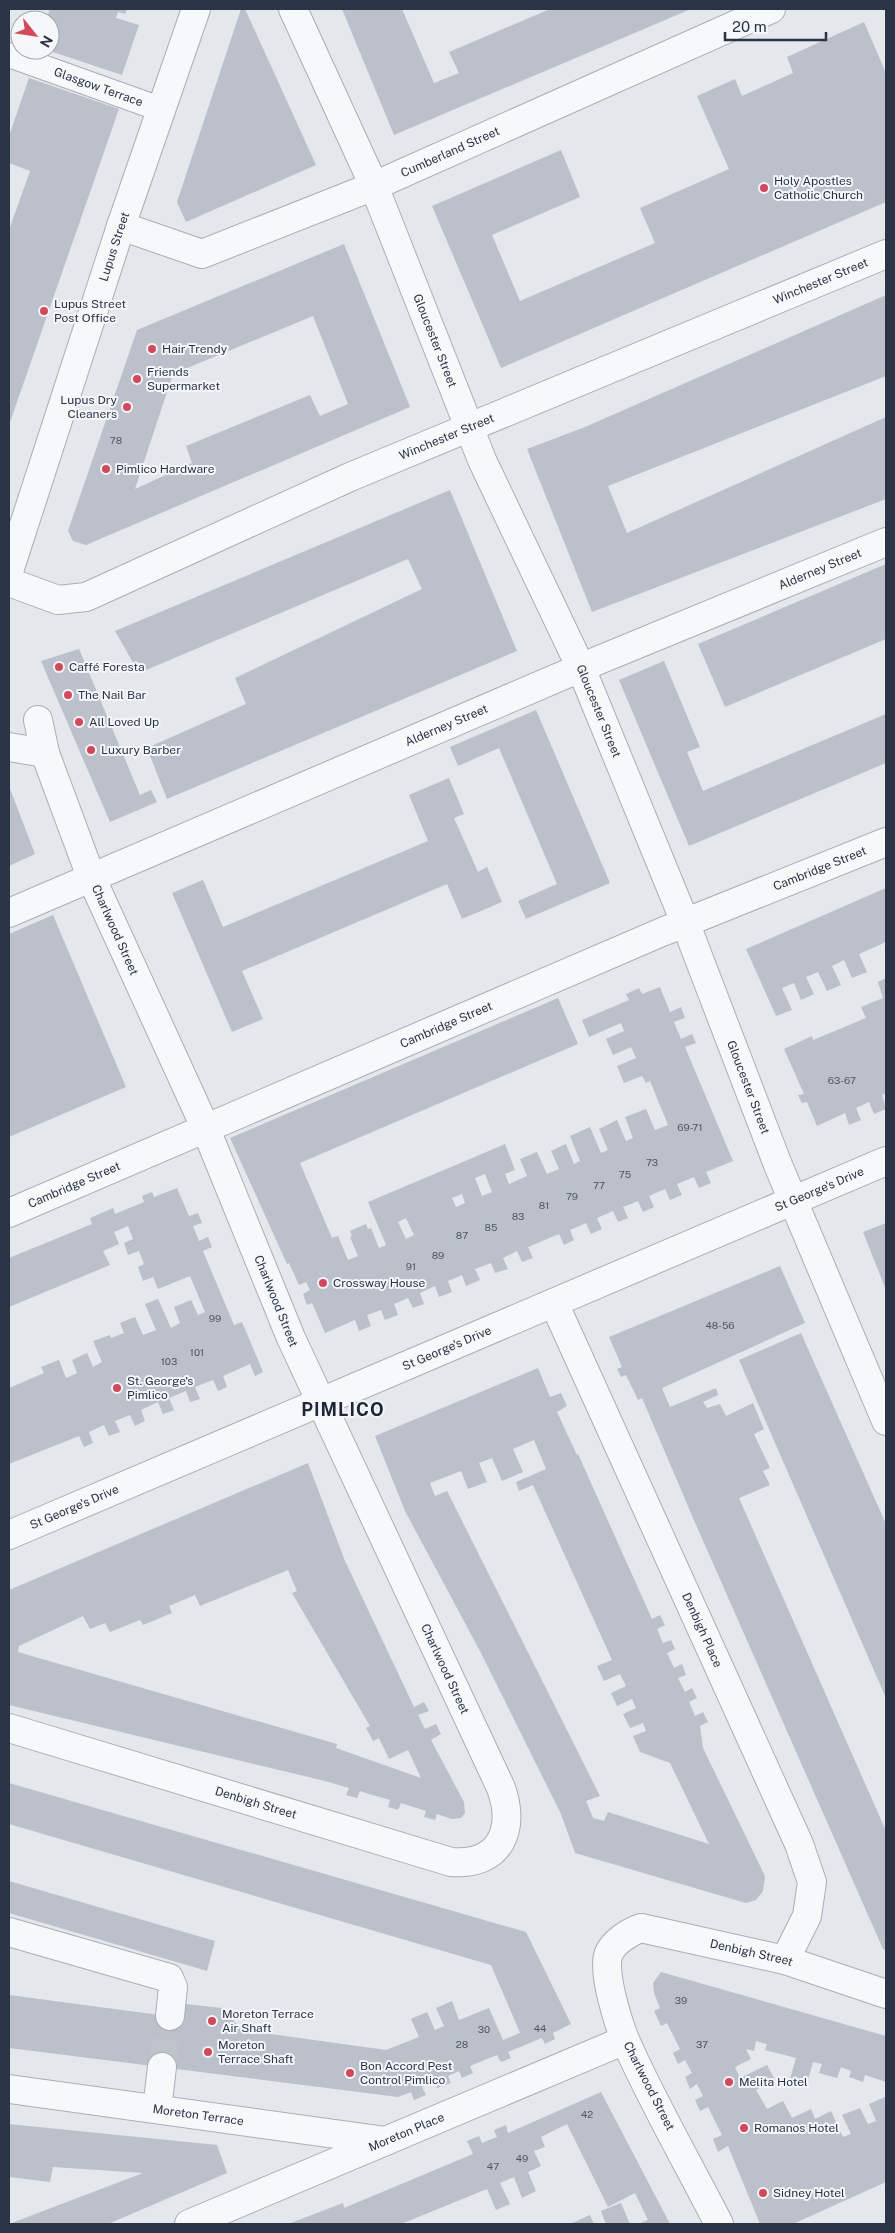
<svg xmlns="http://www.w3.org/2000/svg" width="895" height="2233" font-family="'Public Sans',sans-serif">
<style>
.building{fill:#bbc0ca;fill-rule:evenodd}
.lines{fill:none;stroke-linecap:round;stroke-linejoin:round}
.minor-tunnel{stroke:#bfc3cb;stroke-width:28;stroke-dasharray:28 14;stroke-linecap:butt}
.pedestrian-casing{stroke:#a9aeb7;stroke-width:26}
.minor-casing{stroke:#a9aeb7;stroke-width:30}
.tertiary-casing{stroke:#a9aeb7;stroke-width:30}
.pedestrian{stroke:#f7f8fa;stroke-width:24}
.minor{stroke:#f7f8fa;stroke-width:28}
.tertiary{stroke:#f7f8fa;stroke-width:28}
.poi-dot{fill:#d1495b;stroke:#f4f6f9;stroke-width:2}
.labels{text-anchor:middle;stroke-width:4;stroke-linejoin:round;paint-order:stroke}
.number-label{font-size:10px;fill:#4f5766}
.street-label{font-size:12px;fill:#2b3445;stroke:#f4f6f9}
.poi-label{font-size:12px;fill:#2b3445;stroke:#f4f6f9;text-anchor:start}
.district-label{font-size:18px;font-weight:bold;letter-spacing:1px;fill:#1d2536;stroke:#f4f6f9}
</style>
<rect width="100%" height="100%" fill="#e4e7ec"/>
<g class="building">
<polygon points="50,9 127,9 125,14 118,12 116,18 139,25 122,75 50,51 50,20 46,20"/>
<polygon points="241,9 245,9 316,165 186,222 177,202"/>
<polygon points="342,9 402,9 434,83 459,73 449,52 550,9 691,9 394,135"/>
<polygon points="864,22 886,73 886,202 501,368 432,206 561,150 580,197 492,235 520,301 655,243 640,208 729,169 697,96 735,79 742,96 793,73 787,57"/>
<polygon points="29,78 119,109 9,425 9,230 30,171 9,163 9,136"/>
<path d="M 344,244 L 410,407 L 86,545 L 73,541 L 68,531 L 137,330 ZM 313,316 L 348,404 L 320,416 L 310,395 L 186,446 L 192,463 L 135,489 L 173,374 Z"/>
<polygon points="886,295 886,376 608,486 627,533 886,417 886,499 592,612 527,449 585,427"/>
<polygon points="450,490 517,651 167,799 147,748 246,704 235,678 422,589 408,559 139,673 115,631"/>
<polygon points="886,564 886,639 725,707 698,644"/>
<polygon points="79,649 140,795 151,790 157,802 110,822 41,661"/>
<polygon points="664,661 700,747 687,752 703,791 886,714 886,763 689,846 619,680"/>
<polygon points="536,710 610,883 526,919 518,901 557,884 499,748 458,766 450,747"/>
<polygon points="449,778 464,814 454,818 478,872 487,867 502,902 462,919 447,884 242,971 263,1019 232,1032 172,893 203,880 223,927 428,841 409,795"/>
<polygon points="9,786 35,854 9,866"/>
<polygon points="886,888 886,942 859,954 867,972 852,978 844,960 832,966 841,985 827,991 818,972 806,977 814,994 801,1000 794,983 782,988 792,1010 776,1016 746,949"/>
<polygon points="53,915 126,1087 9,1137 9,934"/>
<polygon points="886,978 886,1093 882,1095 886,1109 874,1114 869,1102 856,1108 861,1120 849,1125 845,1113 817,1126 807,1102 802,1103 798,1095 804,1094 784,1049 812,1036 813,1040 866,1018 861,1007 883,998 878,982"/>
<path d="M 660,987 L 670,1012 L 681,1007 L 685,1018 L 674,1022 L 681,1039 L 692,1034 L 696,1043 L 685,1047 L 733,1161 L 706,1172 L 711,1183 L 699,1188 L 694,1177 L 677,1184 L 682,1195 L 670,1200 L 665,1189 L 649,1196 L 654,1207 L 643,1212 L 638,1201 L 623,1207 L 628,1218 L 618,1222 L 613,1211 L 597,1218 L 602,1229 L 591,1234 L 586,1223 L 570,1230 L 574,1240 L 564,1245 L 559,1234 L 528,1247 L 533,1258 L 522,1262 L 517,1251 L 503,1258 L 508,1269 L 495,1273 L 491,1263 L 475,1269 L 480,1280 L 466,1286 L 462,1275 L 448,1281 L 452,1292 L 439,1297 L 435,1286 L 420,1293 L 424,1304 L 413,1308 L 408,1298 L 394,1304 L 398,1315 L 385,1320 L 381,1310 L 367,1315 L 371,1326 L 359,1331 L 355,1320 L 325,1333 L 312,1303 L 307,1305 L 303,1294 L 310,1290 L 306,1282 L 299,1285 L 289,1263 L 287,1264 L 230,1138 L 558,998 L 578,1044 L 300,1163 L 332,1238 L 338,1236 L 348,1260 L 358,1256 L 350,1237 L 352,1236 L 350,1231 L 366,1224 L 368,1229 L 371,1228 L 379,1248 L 386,1245 L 368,1202 L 477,1156 L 505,1144 L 515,1170 L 505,1174 L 509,1184 L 527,1176 L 520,1159 L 537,1152 L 547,1174 L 559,1169 L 551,1151 L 566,1144 L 574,1164 L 580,1161 L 570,1136 L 590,1127 L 601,1153 L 608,1150 L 599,1129 L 617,1120 L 626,1141 L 633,1138 L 625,1117 L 646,1109 L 655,1130 L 668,1125 L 650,1081 L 646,1083 L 642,1076 L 624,1083 L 617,1066 L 636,1058 L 631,1047 L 613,1055 L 606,1039 L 624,1031 L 621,1023 L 589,1037 L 582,1020 L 629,1000 L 626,994 L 639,988 L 642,994 ZM 485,1174 L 492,1192 L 482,1196 L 475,1178 ZM 462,1194 L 465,1203 L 456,1207 L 452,1198 ZM 406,1218 L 414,1235 L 406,1239 L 398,1222 Z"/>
<polygon points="177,1188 189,1216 198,1213 202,1223 193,1226 199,1241 208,1237 212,1247 203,1251 234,1325 242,1322 263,1372 255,1376 250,1364 223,1376 227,1387 218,1391 213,1380 195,1387 200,1399 190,1402 186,1391 169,1398 174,1410 163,1414 158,1402 141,1410 145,1421 135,1426 130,1415 115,1421 120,1432 109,1436 104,1425 89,1432 93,1443 84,1447 79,1436 9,1464 9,1388 44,1373 41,1367 59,1360 66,1378 77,1373 72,1360 87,1353 93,1367 102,1362 93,1341 110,1335 111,1338 124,1333 120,1323 135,1317 143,1335 156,1330 145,1304 158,1299 171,1328 180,1323 174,1307 191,1300 198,1315 205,1312 190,1276 158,1289 153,1277 143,1281 138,1267 144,1264 139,1251 128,1255 124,1243 133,1239 128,1226 114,1232 119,1244 103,1251 110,1265 9,1307 9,1258 92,1224 90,1218 113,1208 115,1214 144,1202 142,1196 152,1192 154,1197"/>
<polygon points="886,1223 886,1290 863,1232"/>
<polygon points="780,1266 805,1323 662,1388 670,1407 716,1388 718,1395 703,1402 707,1408 720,1404 726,1416 753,1403 764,1429 754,1434 770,1468 763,1471 770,1485 739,1498 886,1831 886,1950 883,1949 693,1518 642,1398 638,1400 626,1375 621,1377 617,1369 622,1367 609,1337"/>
<polygon points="801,1333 886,1524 886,1698 739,1360"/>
<path d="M 538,1368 L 550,1397 L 561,1393 L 567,1406 L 557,1412 L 577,1455 L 578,1454 L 652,1619 L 660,1615 L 665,1625 L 657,1629 L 663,1643 L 671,1640 L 675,1649 L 667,1653 L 674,1668 L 682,1664 L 686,1675 L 678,1678 L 685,1692 L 692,1688 L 697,1698 L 689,1702 L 695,1716 L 703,1712 L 708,1722 L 700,1726 L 703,1748 L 765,1876 L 763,1891 L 756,1900 L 746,1903 L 575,1853 L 561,1814 L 481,1653 L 405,1511 L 375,1436 ZM 534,1440 L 546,1469 L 516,1482 L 519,1491 L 533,1485 L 612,1660 L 597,1666 L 604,1681 L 620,1674 L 626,1686 L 611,1693 L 617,1706 L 632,1699 L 636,1708 L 623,1714 L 630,1728 L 643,1723 L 646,1731 L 633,1736 L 640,1752 L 670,1763 L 709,1844 L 608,1812 L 604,1821 L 593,1818 L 586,1801 L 600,1796 L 447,1491 L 435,1496 L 430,1483 L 461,1471 L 468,1489 L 487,1482 L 479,1463 L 492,1458 L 502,1481 L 523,1472 L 513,1449 Z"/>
<path d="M 308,1463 L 345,1561 L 414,1707 L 424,1702 L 429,1711 L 418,1715 L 425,1729 L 436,1724 L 441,1734 L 431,1740 L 464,1802 L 465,1813 L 461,1818 L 452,1819 L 437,1814 L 435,1820 L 424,1817 L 426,1811 L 401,1803 L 398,1810 L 388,1807 L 390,1800 L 369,1794 L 360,1791 L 357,1798 L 346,1795 L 349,1788 L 325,1781 L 9,1705 L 9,1590 ZM 288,1570 L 297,1591 L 292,1593 L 370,1726 L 366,1728 L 373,1741 L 379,1738 L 389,1759 L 408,1750 L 421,1778 L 336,1748 L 337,1744 L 18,1652 L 19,1646 L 83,1616 L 90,1629 L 105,1623 L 110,1632 L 140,1620 L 143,1625 L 172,1613 L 169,1606 L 195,1595 L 200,1606 Z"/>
<polygon points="9,1783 526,1932 571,2024 553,2033 555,2039 545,2044 542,2038 508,2052 511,2058 501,2062 497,2055 470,2066 473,2073 462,2078 459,2071 448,2076 451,2083 437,2088 435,2081 422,2087 426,2095 414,2100 411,2092 398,2097 9,2048 9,1995 182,2018 185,2004 222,2008 242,2030 386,2050 419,2037 411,2019 427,2012 435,2030 444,2026 436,2008 452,2001 459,2020 489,2008 503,2040 520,2033 491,1965 9,1824"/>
<polygon points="9,1881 215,1941 207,1971 9,1913"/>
<polygon points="661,1972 886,2036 886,2082 865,2075 863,2082 849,2077 851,2071 841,2067 837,2078 819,2073 822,2064 813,2062 807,2083 790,2079 796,2058 765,2050 767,2044 756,2041 754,2051 746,2049 751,2059 735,2067 740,2078 767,2065 775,2080 756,2090 767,2109 783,2101 792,2118 811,2109 815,2119 831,2111 843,2137 851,2134 842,2115 860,2108 868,2124 876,2121 869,2104 885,2097 886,2182 793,2224 760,2224 728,2146 718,2152 713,2139 722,2135 708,2107 700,2111 695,2100 703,2096 697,2084 690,2089 685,2077 692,2073 685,2060 678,2064 673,2053 680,2049 667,2023 661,2026 654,2011 660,2008 654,1993 653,1983"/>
<polygon points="601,2092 670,2224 638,2224 648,2220 635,2193 608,2207 567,2124 541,2137 545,2147 534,2151 541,2166 528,2172 536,2191 522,2198 514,2177 500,2183 510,2204 496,2210 487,2189 401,2224 288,2224 343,2203 344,2208 473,2154 467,2141 479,2136 482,2143 497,2137 494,2130 506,2125 508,2133"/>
<polygon points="9,2124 217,2145 227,2173 108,2224 9,2224 143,2173 53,2167 50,2182 9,2177"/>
<polygon points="621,2203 630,2224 606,2224 601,2211"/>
<polygon points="590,2215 594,2224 570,2224"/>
</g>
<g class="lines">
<polyline class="minor-tunnel" points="162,2067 170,2016"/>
<g class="pedestrian-casing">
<g id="pedestrian">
<path id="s1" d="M 9,55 L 160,109"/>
</g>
</g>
<g class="minor-casing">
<g id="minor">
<path id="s2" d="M 293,9 L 374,186 L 482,460 L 581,668 L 685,922 L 778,1165 L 886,1421"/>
<path id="s3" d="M 121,226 L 202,254 L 374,186 L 771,9"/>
<path id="s4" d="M 9,582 L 58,600 L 86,597 L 350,477 L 886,254"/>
<polyline points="9,747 45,753"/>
<path id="s5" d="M 9,913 L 599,660 L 886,542"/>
<path id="s6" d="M 9,1213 L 662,932 L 886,842"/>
<path id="s7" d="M 554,1303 L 799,1844 L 812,1882 L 807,1916 L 785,1960"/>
<path id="s8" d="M 9,1728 L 451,1862 C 500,1866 516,1830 501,1788 L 291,1338 L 205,1127 L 91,877 L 45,753 L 38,720"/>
<polyline points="9,1932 169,1978 173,1987 170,2016"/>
<path id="s9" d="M 9,2089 L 386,2141"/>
<polyline points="157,2109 162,2067"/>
<path id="s10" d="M 189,2224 L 625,2040"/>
<path id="s11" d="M 719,2224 C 689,2165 653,2103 626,2042 C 619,2025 601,1970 609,1953 C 614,1942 629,1932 641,1928 L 785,1960 L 886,1994"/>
</g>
</g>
<g class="tertiary-casing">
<g id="tertiary">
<path id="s12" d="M 9,571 L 121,226 L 196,9"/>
<path id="s13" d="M 9,1535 L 886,1161"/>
</g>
</g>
<use href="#pedestrian" class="pedestrian"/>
<use href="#minor" class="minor"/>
<use href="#tertiary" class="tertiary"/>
</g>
<g class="poi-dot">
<circle cx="764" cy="188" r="5"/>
<circle cx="44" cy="311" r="5"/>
<circle cx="152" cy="349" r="5"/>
<circle cx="137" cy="379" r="5"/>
<circle cx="127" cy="407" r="5"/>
<circle cx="106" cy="469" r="5"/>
<circle cx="59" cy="667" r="5"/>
<circle cx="68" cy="695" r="5"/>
<circle cx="79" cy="722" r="5"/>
<circle cx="91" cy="750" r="5"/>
<circle cx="323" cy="1283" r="5"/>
<circle cx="117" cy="1388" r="5"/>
<circle cx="212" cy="2021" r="5"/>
<circle cx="208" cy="2052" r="5"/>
<circle cx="350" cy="2073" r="5"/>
<circle cx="729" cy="2082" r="5"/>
<circle cx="744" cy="2128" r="5"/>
<circle cx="763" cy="2193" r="5"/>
</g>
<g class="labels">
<g class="number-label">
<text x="116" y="444">78</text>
<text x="842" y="1084">63-67</text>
<text x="690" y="1131">69-71</text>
<text x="652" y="1166">73</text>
<text x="625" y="1178">75</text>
<text x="599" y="1189">77</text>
<text x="572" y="1200">79</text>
<text x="544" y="1209">81</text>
<text x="518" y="1220">83</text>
<text x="491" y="1231">85</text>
<text x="462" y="1239">87</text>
<text x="438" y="1259">89</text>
<text x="411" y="1270">91</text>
<text x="215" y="1322">99</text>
<text x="720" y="1329">48-56</text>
<text x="197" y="1356">101</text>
<text x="169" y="1365">103</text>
<text x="681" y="2004">39</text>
<text x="540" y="2032">44</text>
<text x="484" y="2033">30</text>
<text x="462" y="2048">28</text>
<text x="702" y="2048">37</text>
<text x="587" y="2118">42</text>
<text x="522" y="2162">49</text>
<text x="493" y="2170">47</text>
</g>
<g class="street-label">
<text dy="4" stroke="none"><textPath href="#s1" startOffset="95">Glasgow Terrace</textPath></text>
<text dy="4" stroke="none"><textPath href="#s3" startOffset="354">Cumberland Street</textPath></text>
<text dy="4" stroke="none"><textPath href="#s12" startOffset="341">Lupus Street</textPath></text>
<text dy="4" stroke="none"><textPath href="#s4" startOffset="880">Winchester Street</textPath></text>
<text dy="4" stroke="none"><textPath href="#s2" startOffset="361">Gloucester Street</textPath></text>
<text dy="4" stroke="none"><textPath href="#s4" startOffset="475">Winchester Street</textPath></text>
<text dy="4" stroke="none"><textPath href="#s5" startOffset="881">Alderney Street</textPath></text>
<text dy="4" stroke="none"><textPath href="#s2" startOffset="766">Gloucester Street</textPath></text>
<text dy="4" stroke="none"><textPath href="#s5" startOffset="476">Alderney Street</textPath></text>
<text dy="4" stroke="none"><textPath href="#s6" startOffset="881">Cambridge Street</textPath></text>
<text transform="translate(115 930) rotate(66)" y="4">Charlwood Street</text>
<text dy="4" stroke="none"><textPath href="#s6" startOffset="476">Cambridge Street</textPath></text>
<text dy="4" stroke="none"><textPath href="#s2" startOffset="1171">Gloucester Street</textPath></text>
<text dy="4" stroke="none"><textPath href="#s6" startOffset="71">Cambridge Street</textPath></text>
<text dy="4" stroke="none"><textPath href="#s13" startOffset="881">St George's Drive</textPath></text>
<text transform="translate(276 1301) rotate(68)" y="4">Charlwood Street</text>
<text dy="4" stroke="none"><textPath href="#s13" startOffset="476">St George's Drive</textPath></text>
<text dy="4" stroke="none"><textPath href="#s13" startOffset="71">St George's Drive</textPath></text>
<text dy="4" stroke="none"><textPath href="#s7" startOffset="359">Denbigh Place</textPath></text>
<text transform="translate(445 1669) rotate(65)" y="4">Charlwood Street</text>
<text dy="4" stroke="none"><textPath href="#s8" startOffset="258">Denbigh Street</textPath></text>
<text dy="4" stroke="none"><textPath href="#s11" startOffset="451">Denbigh Street</textPath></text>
<text transform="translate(649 2086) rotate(63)" y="4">Charlwood Street</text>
<text dy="4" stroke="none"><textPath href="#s9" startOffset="191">Moreton Terrace</textPath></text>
<text dy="4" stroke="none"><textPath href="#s10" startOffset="236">Moreton Place</textPath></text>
</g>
<g class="poi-label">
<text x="774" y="185">Holy Apostles<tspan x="774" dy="14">Catholic Church</tspan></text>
<text x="54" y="308">Lupus Street<tspan x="54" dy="14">Post Office</tspan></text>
<text x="162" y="353">Hair Trendy</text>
<text x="147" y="376">Friends<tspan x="147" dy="14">Supermarket</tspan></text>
<text x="117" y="404" text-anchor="end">Lupus Dry<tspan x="117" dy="14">Cleaners</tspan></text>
<text x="116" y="473">Pimlico Hardware</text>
<text x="69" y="671">Caffé Foresta</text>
<text x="78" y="699">The Nail Bar</text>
<text x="89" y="726">All Loved Up</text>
<text x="101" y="754">Luxury Barber</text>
<text x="333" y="1287">Crossway House</text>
<text x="127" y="1385">St. George's<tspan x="127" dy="14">Pimlico</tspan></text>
<text x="222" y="2018">Moreton Terrace<tspan x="222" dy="14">Air Shaft</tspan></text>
<text x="218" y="2049">Moreton<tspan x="218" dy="14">Terrace Shaft</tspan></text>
<text x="360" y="2070">Bon Accord Pest<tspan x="360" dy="14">Control Pimlico</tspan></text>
<text x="739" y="2086">Melita Hotel</text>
<text x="754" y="2132">Romanos Hotel</text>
<text x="773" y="2197">Sidney Hotel</text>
</g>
<g class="district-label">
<text x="343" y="1416">PIMLICO</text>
</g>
</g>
<rect width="895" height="2233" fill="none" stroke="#2b3445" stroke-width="20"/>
<g transform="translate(35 35) rotate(120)"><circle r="24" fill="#f4f6f9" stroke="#a4a8b1"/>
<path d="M0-4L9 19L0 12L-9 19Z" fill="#d1495b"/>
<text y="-8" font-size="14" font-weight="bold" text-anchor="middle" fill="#2b3445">N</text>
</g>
<path d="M725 32v8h101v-8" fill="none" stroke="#2b3445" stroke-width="2.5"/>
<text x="732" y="32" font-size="15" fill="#2b3445" stroke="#f4f6f9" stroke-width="4" paint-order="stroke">20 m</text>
</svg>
